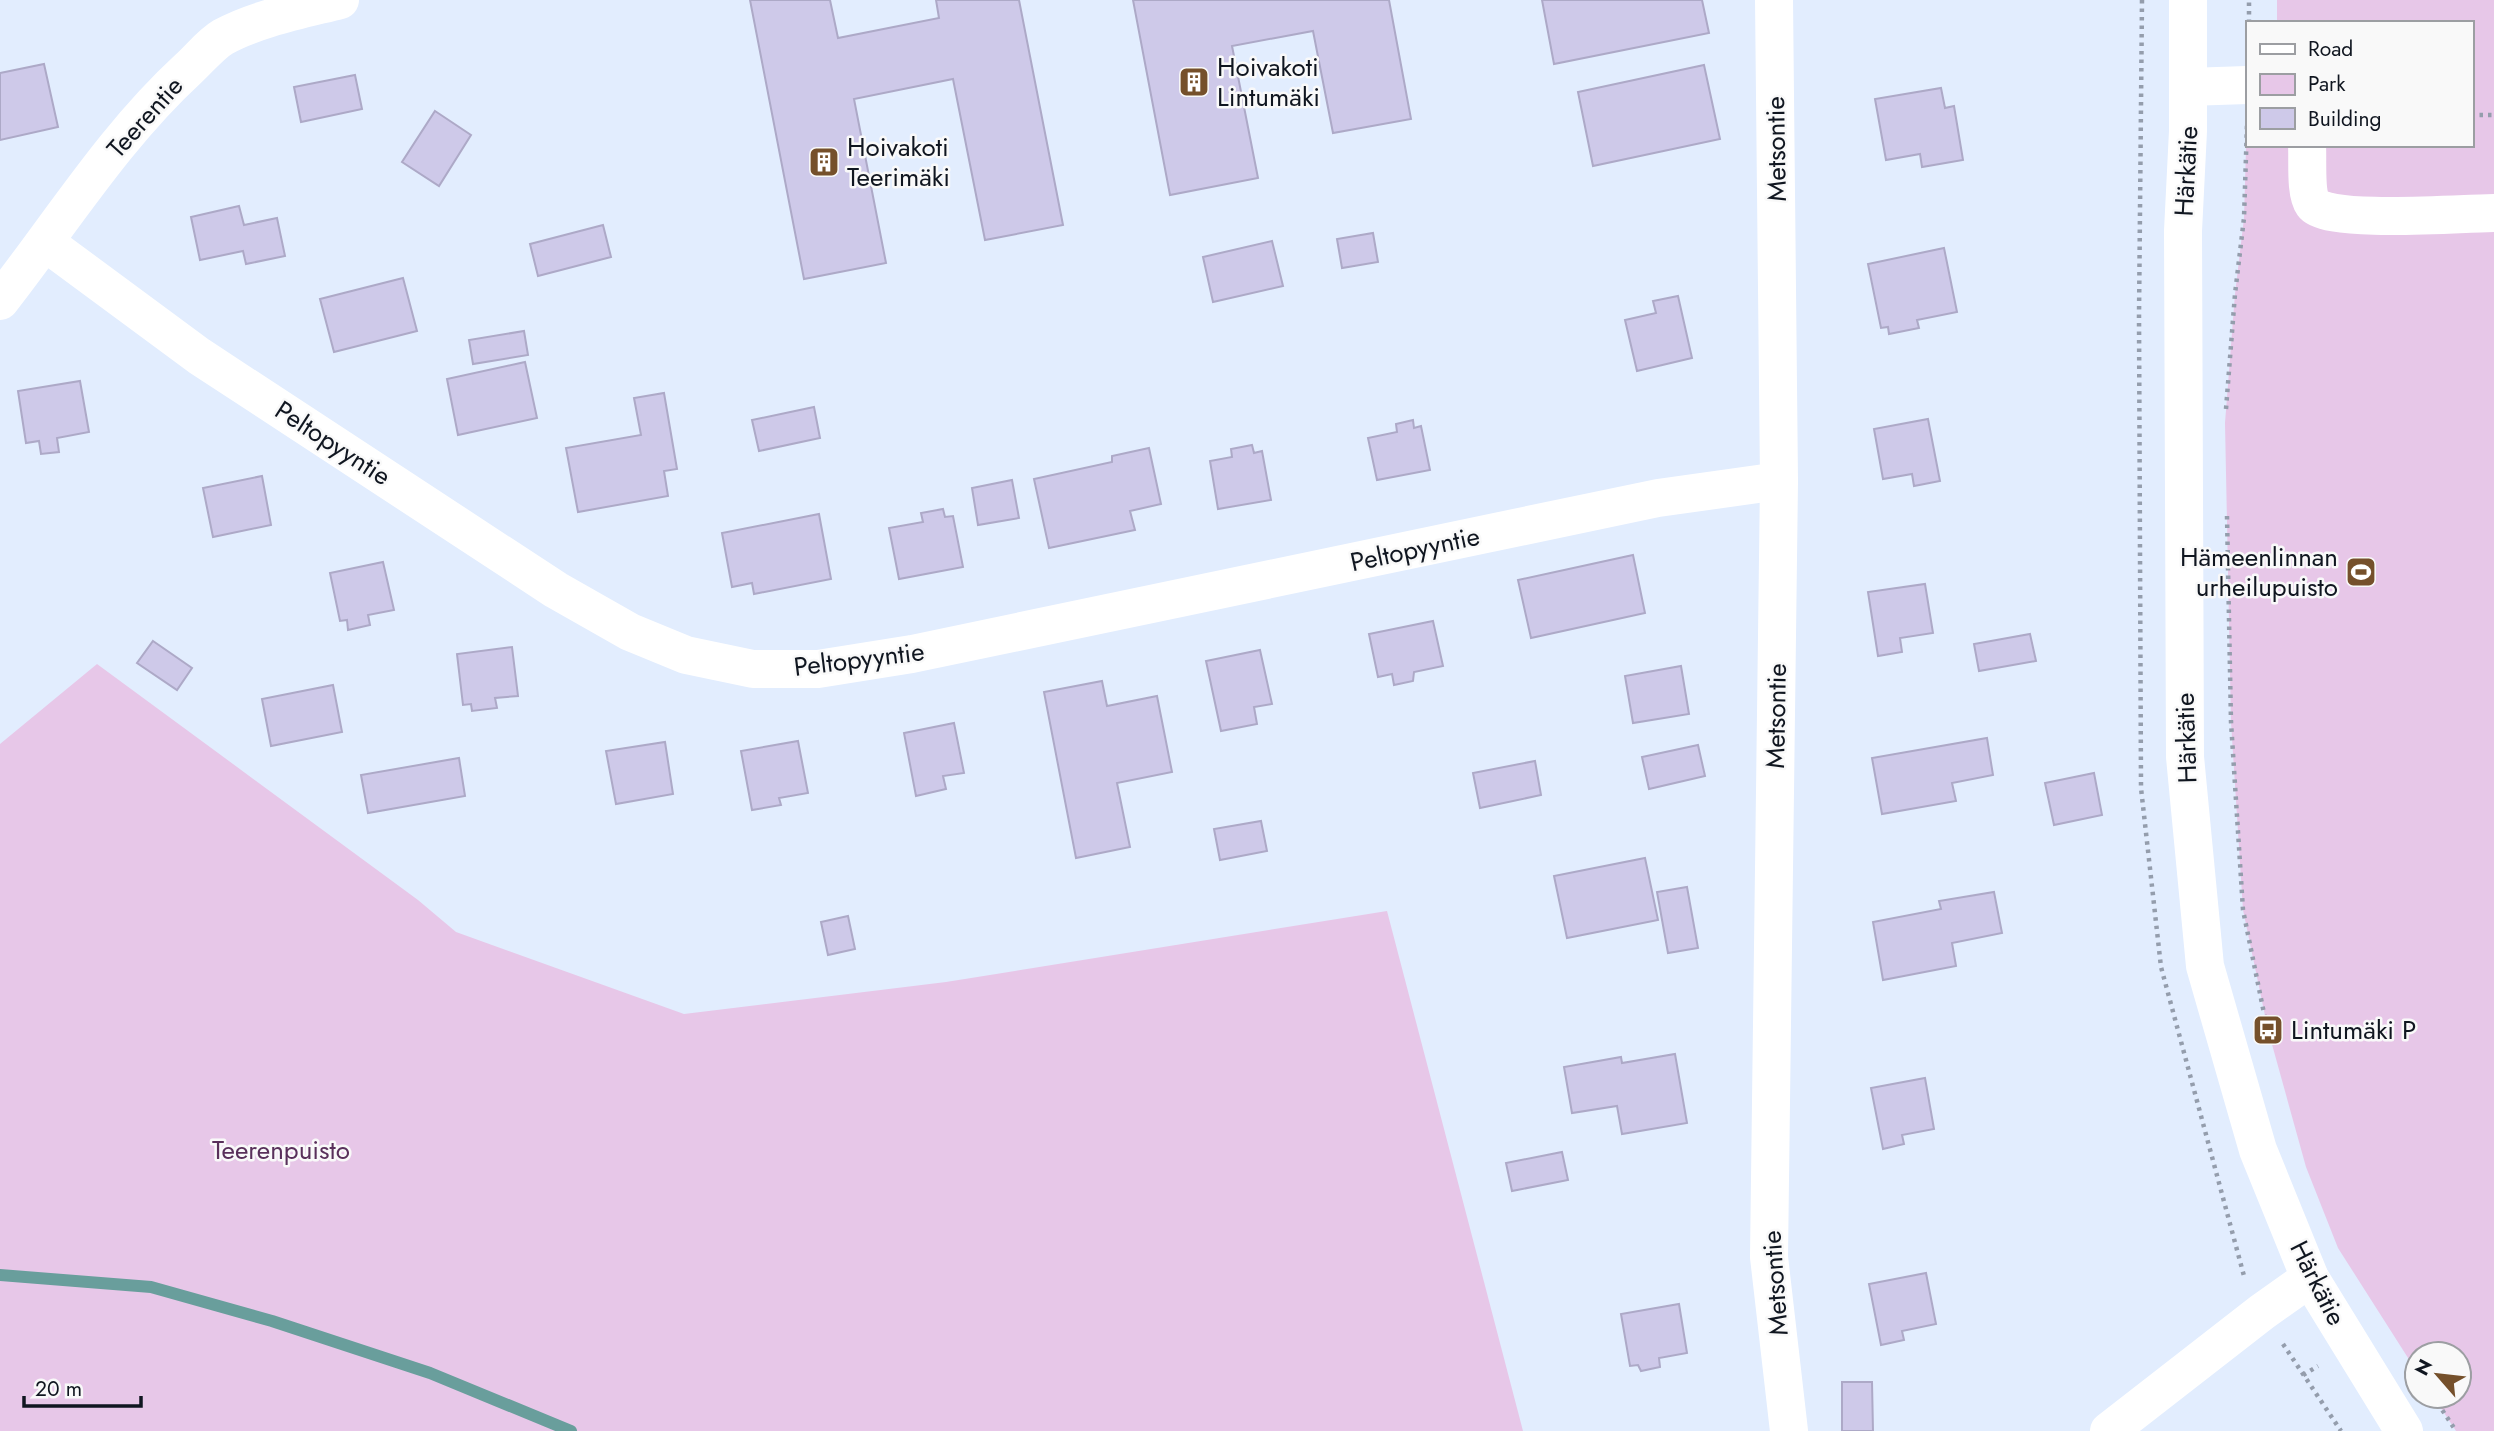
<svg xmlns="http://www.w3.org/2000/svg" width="2494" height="1431" font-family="Jost,sans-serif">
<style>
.green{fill:#e7c7e8}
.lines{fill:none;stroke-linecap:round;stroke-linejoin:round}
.stream{stroke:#699e9c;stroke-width:12}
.building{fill:#cec9e9;stroke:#ada9c7;stroke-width:2}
.path{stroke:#949dac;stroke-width:4.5;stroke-dasharray:3.5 5;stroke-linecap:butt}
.minor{stroke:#fff;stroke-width:38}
.major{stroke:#fff;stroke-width:38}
.labels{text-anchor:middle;stroke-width:5;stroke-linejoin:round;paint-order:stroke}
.poi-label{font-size:26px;fill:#101620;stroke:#f9f9f9;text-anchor:start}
.street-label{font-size:26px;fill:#101620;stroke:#f9f9f9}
.park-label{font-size:26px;fill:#59305b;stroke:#f9f9f9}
</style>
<rect width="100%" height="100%" fill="#e2edfe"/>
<g class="green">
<polygon points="2277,0 2494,0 2494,1431 2456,1431 2433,1396 2459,1396 2459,1354 2417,1354 2417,1372 2338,1248 2306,1167 2268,1030 2243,910 2231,722 2225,423 2235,294 2244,218 2247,114 2247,145 2471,145 2471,23 2277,23"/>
<polygon points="97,664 418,900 456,932 684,1014 946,982 1387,911 1523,1431 0,1431 0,744"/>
</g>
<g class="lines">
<polyline class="stream" points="0,1275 151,1287 272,1321 430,1373 571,1431"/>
</g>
<g class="building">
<polygon points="750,0 830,0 838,38 939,18 936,0 1019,0 1063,225 985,240 953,79 854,99 886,263 804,279"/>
<polygon points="1133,0 1389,0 1411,119 1333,133 1313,31 1232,46 1258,178 1170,195"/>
<polygon points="1542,0 1702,0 1709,33 1554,64"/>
<polygon points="44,64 58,127 0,140 0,73"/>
<polygon points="1704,65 1720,139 1593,166 1578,92"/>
<polygon points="355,75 362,109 301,122 294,87"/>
<polygon points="1941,88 1945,108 1954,106 1963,160 1922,167 1920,154 1886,160 1875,99"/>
<polygon points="435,111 471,135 439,186 402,162"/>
<polygon points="239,206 244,225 277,218 285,256 246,264 243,251 200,260 191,217"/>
<polygon points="603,225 611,257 538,276 530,244"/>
<polygon points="1373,233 1378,262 1342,268 1337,239"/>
<polygon points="1272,241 1283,286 1213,302 1203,257"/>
<polygon points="1944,248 1957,312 1917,320 1919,328 1889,334 1888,327 1881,328 1868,264"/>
<polygon points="403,278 417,331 334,352 320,299"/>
<polygon points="1678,296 1692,358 1637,371 1625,320 1656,313 1653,301"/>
<polygon points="524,331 528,355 473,364 469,340"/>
<polygon points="525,362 537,418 458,435 447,379"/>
<polygon points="80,381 89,432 57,438 59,452 41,454 39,441 26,443 18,391"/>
<polygon points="664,393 677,469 664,471 668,496 578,512 566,448 641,435 634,398"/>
<polygon points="814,407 820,438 759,451 752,420"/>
<polygon points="1928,419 1940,481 1914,486 1912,474 1883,479 1874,429"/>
<polygon points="1413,420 1414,428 1421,426 1430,470 1377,480 1368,438 1397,432 1396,424"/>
<polygon points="1252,445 1254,453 1262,451 1271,500 1218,509 1210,461 1232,457 1231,449"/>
<polygon points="1149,448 1161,504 1130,511 1135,530 1049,548 1034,479 1112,462 1112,456"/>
<polygon points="262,476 271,525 213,537 203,488"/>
<polygon points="1012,480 1019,518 978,525 972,488"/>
<polygon points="943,509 945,517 953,516 963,567 899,579 889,528 923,522 921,513"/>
<polygon points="819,514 831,579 754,594 752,583 732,587 722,533"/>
<polygon points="1633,555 1645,613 1531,638 1518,580"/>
<polygon points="383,562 394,610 368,615 370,625 348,630 347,620 340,621 330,573"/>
<polygon points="1925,584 1933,633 1900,638 1902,652 1878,656 1868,592"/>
<polygon points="1433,621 1443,666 1414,672 1413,681 1394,685 1392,674 1378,677 1369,634"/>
<polygon points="2030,634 2036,661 1979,671 1974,644"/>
<polygon points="153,641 192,668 177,690 137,663"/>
<polygon points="512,647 518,696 495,698 497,708 472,711 471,704 463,705 457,654"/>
<polygon points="1260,650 1272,704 1254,707 1257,724 1221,731 1206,661"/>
<polygon points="1681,666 1689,714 1633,723 1625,676"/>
<polygon points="1102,681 1107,706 1157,696 1172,772 1117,783 1130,847 1076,858 1044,692"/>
<polygon points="333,685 342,732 271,746 262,699"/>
<polygon points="954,723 964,773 943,776 946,789 916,796 904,733"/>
<polygon points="1987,738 1993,775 1952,783 1956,801 1882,814 1872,758"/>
<polygon points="798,741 808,793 779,798 781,805 752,810 741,751"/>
<polygon points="665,742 673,794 616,804 606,751"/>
<polygon points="1698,745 1705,776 1649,789 1642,757"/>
<polygon points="459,758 465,796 368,813 361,775"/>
<polygon points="1535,761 1541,795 1480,808 1473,773"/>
<polygon points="2094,773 2102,815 2054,825 2045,783"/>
<polygon points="1261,821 1267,851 1220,860 1214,829"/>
<polygon points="1645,858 1658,920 1567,938 1554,876"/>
<polygon points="1687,887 1698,948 1668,953 1657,892"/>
<polygon points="1994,892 2002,933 1952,943 1956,966 1883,980 1873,922 1941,909 1939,901"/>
<polygon points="848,916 855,949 828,955 821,922"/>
<polygon points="1675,1054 1687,1123 1622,1134 1617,1106 1572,1113 1564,1067 1621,1057 1622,1063"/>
<polygon points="1925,1078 1934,1129 1902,1135 1904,1144 1883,1149 1871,1088"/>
<polygon points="1562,1152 1568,1180 1512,1191 1506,1163"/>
<polygon points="1926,1273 1936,1324 1902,1331 1904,1340 1881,1345 1869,1284"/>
<polygon points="1679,1304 1687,1353 1659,1358 1660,1367 1641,1371 1638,1365 1630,1366 1621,1314"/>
<polygon points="1842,1382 1872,1382 1873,1431 1842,1431"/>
</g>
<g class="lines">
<g class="path">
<polyline points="2142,0 2139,316 2141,788 2161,967 2244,1276"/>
<polyline points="2249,23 2249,0"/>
<polyline points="2471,115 2494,115"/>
<polyline points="2226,409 2235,294 2244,218 2247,125"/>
<polyline points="2227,516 2231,722 2243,910 2268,1033"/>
<polyline points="2283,1344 2341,1431"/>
<polyline points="2303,1375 2318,1366"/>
<polyline points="2433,1396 2456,1431"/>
</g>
<g class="minor">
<polyline points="1774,0 1779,481 1769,1257 1789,1431"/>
<polyline points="2188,87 2247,85"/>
<path d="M 2307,145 C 2308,160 2305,193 2313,204 C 2327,224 2464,213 2494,213"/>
<polyline points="46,243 199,356 556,590 630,632 686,655 753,669 818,669 912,654 1658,498 1779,481"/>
<path d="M 0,301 C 61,223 115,136 188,69 C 199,59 211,44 223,37 C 255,19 305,9 340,0"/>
<polyline points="2109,1431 2262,1312 2310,1278"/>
</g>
<polyline class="major" points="2188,0 2188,131 2183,231 2185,757 2205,966 2258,1150 2310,1278 2404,1431"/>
</g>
<defs>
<g id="building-square" transform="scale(1.575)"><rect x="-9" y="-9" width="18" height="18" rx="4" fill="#75502b" stroke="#f9f9f9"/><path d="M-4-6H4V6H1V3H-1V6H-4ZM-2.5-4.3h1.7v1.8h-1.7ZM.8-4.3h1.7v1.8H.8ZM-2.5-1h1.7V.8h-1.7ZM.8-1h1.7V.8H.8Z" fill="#fff"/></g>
<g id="stadium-square" transform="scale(1.575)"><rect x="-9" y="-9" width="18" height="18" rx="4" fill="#75502b" stroke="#f9f9f9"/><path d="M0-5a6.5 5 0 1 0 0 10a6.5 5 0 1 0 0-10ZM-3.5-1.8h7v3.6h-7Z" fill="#fff"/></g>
<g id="bus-square" transform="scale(1.575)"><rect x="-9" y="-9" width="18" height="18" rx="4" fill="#75502b" stroke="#f9f9f9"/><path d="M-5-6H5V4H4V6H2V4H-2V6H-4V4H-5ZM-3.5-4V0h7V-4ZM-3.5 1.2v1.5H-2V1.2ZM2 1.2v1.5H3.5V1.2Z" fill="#fff"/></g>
</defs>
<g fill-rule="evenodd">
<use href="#building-square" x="1194" y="82"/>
<use href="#building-square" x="824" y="162"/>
<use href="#stadium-square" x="2361" y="572"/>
<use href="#bus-square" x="2268" y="1030"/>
</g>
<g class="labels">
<g class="poi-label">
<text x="1217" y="76">Hoivakoti<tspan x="1217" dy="30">Lintumäki</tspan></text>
<text x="847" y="156">Hoivakoti<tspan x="847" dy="30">Teerimäki</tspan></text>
<text x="2338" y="566" text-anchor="end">Hämeenlinnan<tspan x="2338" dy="30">urheilupuisto</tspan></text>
<text x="2291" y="1039">Lintumäki P</text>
</g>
<g class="street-label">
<text transform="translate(145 117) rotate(-48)" y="9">Teerentie</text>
<text transform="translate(1776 149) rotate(-91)" y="9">Metsontie</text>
<text transform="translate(2186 171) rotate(-87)" y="9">Härkätie</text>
<text transform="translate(333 443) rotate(33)" y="9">Peltopyyntie</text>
<text transform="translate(1415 549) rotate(-12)" y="9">Peltopyyntie</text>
<text transform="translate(859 659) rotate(-7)" y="9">Peltopyyntie</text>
<text transform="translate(1776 716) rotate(-89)" y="9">Metsontie</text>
<text transform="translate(2186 738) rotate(-92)" y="9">Härkätie</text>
<text transform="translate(1775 1283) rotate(-94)" y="9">Metsontie</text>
<text transform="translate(2318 1283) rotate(63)" y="9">Härkätie</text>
</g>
<g class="park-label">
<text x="281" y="1159">Teerenpuisto</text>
</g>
</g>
<rect x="2246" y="21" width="228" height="126" fill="#f9f9f9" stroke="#9c9ea2" stroke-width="2"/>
<rect x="2260" y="44" width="35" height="10" fill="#ffffff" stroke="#9c9ea2" stroke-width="2"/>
<text x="2308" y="56" font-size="21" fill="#101620">Road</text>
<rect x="2260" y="74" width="35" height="21" fill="#e7c7e8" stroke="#9c9ea2" stroke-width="2"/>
<text x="2308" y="91" font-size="21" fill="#101620">Park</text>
<rect x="2260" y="108" width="35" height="21" fill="#cec9e9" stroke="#9c9ea2" stroke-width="2"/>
<text x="2308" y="126" font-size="21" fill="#101620">Building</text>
<g transform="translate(2438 1375) rotate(298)"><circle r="33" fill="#f9f9f9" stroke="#9c9ea2" stroke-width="2"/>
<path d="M0-5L12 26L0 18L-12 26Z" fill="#75502b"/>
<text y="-10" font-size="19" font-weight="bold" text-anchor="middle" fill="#101620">N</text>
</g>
<path d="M24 1396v10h117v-10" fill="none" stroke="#101620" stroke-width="3.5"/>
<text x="35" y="1396" font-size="21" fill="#101620" stroke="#f9f9f9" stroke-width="5" paint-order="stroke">20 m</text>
</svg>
